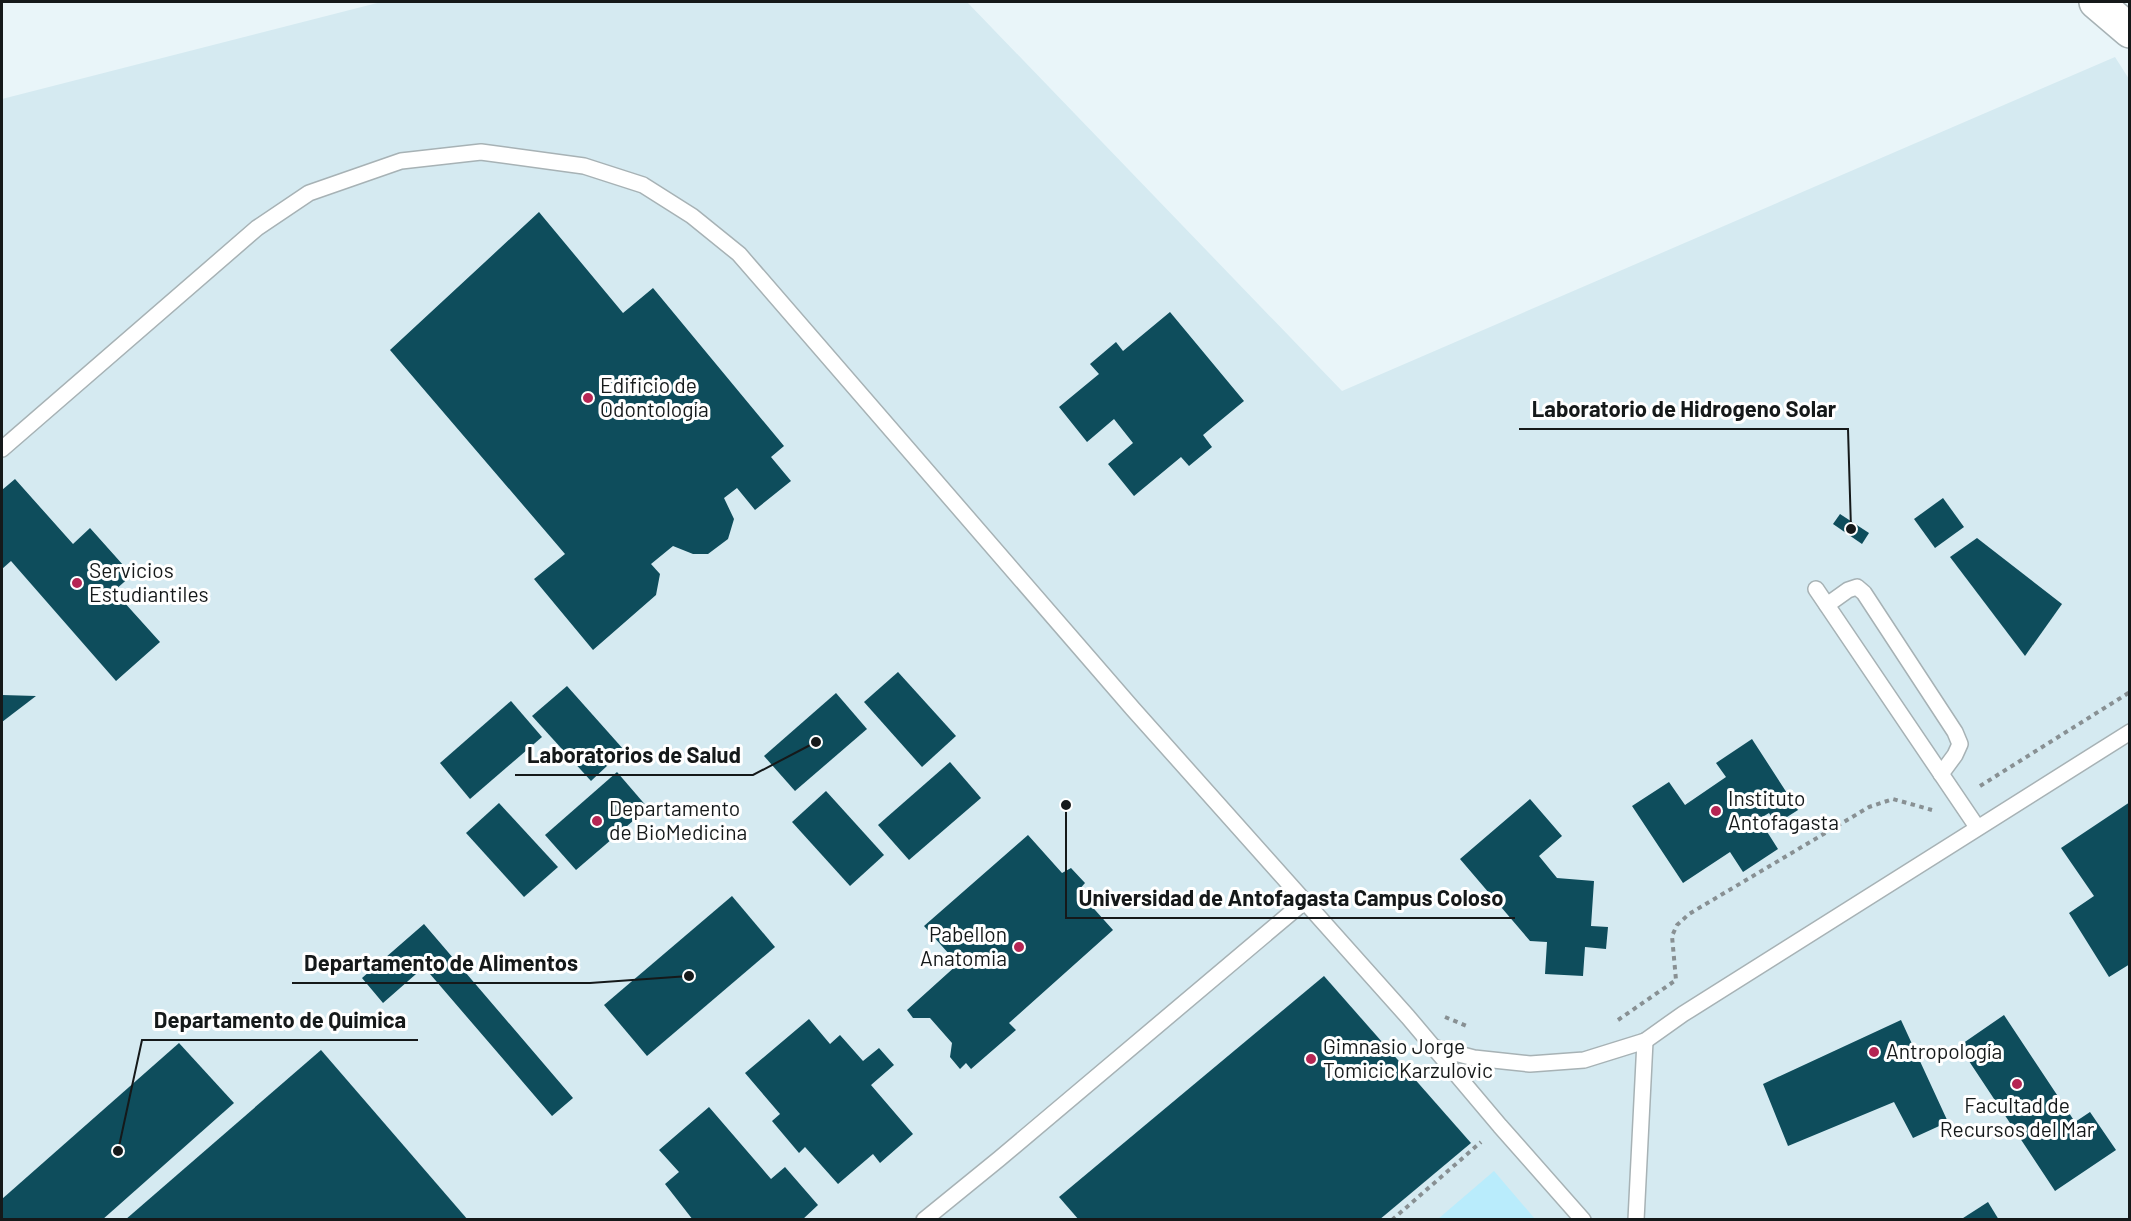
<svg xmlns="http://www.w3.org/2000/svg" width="2131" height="1221" font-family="Barlow,sans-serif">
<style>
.built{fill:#d5eaf1}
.green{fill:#b9ecfc}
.building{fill:#0e4d5c}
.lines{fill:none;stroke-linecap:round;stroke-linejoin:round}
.service-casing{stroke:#a7b2b5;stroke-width:18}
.tertiary-casing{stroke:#a7b2b5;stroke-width:36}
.path{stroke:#889093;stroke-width:4;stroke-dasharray:4.5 4.5;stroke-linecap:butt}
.service{stroke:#fff;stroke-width:15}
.tertiary{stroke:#fff;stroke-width:33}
.poi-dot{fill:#b52553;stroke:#fff;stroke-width:2}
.labels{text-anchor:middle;stroke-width:6;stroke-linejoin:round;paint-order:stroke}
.poi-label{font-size:21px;fill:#15191a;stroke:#fff;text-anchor:start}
.leader{fill:none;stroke:#15191a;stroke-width:2}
.callout-dot{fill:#15191a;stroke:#fff;stroke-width:2}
.callout-label{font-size:22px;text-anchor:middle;font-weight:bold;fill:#15191a;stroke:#fff;stroke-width:6;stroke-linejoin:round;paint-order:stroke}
</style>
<rect width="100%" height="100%" fill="#e9f5f9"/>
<polygon class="built" points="381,2 967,2 1342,391 2115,57 2129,79 2129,1219 2,1220 2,99"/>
<polygon class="green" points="1494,1171 1535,1219 1438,1219"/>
<g class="building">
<polygon points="539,212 623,313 653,288 784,446 771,457 791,481 755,510 737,488 724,498 734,519 728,539 708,554 693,554 673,546 651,564 660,574 656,595 593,650 534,579 565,554 390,350"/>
<polygon points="1170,312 1244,401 1203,435 1212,447 1189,466 1181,457 1134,496 1108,464 1133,443 1114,419 1087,442 1059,407 1099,374 1090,364 1116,342 1123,351"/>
<polygon points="15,479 73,544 90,528 132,575 114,591 160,642 116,681 11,561 2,569 2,490"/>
<polygon points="1943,498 1964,527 1935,548 1914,519"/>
<polygon points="1840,514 1869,533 1862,544 1833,524"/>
<polygon points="1977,538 2062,604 2025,656 1950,557"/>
<polygon points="898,672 956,736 922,767 864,702"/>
<polygon points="567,686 624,750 591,781 532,716"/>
<polygon points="836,693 867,729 795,791 764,756"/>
<polygon points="2,695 36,696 2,722"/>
<polygon points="511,701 542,737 470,799 440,763"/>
<polygon points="1752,739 1798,810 1776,824 1769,813 1759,819 1778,849 1743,872 1730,852 1683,883 1632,806 1669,782 1685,805 1726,777 1716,763"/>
<polygon points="950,762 981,798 909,860 878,825"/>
<polygon points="617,772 648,808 576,870 545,835"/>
<polygon points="826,791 884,855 850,886 792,822"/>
<polygon points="1530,799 1562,836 1539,856 1557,878 1594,881 1591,926 1608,927 1606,949 1585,947 1583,976 1545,974 1547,942 1530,941 1460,859"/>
<polygon points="2130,802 2130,964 2109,977 2069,913 2094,896 2061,848"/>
<polygon points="499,803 558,867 524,897 466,833"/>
<polygon points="1028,835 1062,873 1071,868 1085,883 1078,891 1113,930 1009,1023 1016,1030 971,1069 966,1063 960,1069 950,1057 952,1043 930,1018 913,1018 907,1010 958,964 924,926"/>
<polygon points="732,896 775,947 647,1056 604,1005"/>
<polygon points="424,924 573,1098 552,1116 424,967 383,1003 362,978"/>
<polygon points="1324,976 1471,1143 1379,1220 1079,1220 1059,1197"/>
<polygon points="2004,1015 2075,1122 2090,1112 2116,1150 2055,1191 1959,1046"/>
<polygon points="809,1019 830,1044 840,1035 863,1061 879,1048 894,1065 871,1085 913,1134 880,1163 873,1154 838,1184 805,1147 799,1153 772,1121 780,1114 745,1073"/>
<polygon points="1901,1020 1948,1122 1913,1138 1894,1102 1788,1146 1763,1084"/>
<polygon points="179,1043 234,1103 102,1220 2,1220 2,1199"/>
<polygon points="321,1050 468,1220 125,1220"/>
<polygon points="709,1107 771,1179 785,1167 818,1205 802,1220 693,1220 665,1184 679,1172 659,1150"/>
<polygon points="1988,1202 1999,1220 1960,1220"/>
</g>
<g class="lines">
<g class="service-casing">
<g id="service">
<polyline points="2,449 257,228 309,193 401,161 481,152 584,166 643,185 692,216 739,254 1133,709 1408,1017 1500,1126 1583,1220"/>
<polyline points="1816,589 1977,827"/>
<polyline points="1827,605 1848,590 1857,587 1864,593 1955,732 1960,744 1955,755 1941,774"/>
<polyline points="1432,1047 1474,1058 1530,1064 1584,1060 1645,1041 1683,1014 2130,732"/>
<polyline points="924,1220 999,1159 1305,901"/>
<polyline points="1636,1220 1645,1041"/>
</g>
</g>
<g class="tertiary-casing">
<polyline id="tertiary" points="2096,2 2130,31"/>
</g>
<g class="path">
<polyline points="1980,786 2130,692"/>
<polyline points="1445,1017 1469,1027"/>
<polyline points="1618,1020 1676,980 1672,936 1677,925 1689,914 1869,807 1893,799 1932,810"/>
<polyline points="1392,1220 1481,1142"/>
</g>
<use href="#service" class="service"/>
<use href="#tertiary" class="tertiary"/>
</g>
<g class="poi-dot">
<circle cx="588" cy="398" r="6"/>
<circle cx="77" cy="583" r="6"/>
<circle cx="1716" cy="811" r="6"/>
<circle cx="597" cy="821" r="6"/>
<circle cx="1019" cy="947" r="6"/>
<circle cx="1874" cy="1052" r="6"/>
<circle cx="1311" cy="1059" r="6"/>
<circle cx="2017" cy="1084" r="6"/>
</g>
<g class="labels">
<g class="poi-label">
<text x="600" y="393">Edificio de<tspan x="600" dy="24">Odontología</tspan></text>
<text x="89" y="578">Servicios<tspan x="89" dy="24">Estudiantiles</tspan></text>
<text x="1728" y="806">Instituto<tspan x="1728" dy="24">Antofagasta</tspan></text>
<text x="609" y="816">Departamento<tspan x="609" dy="24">de BioMedicina</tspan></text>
<text x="1007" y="942" text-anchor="end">Pabellon<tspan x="1007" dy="24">Anatomia</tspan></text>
<text x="1323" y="1054">Gimnasio Jorge<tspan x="1323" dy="24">Tomicic Karzulovic</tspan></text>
<text x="1886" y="1059">Antropología</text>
<text x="2017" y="1113" text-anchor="middle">Facultad de<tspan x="2017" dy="24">Recursos del Mar</tspan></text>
</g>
</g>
<path class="leader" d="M1851 529L1848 429H1519M816 742L753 775H515M1066 805L1066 918H1515M689 976L590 983H292M118 1151L142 1040H418"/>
<g class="callout-dot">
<circle cx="1851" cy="529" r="6"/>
<circle cx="816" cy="742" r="6"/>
<circle cx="1066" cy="805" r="6"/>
<circle cx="689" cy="976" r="6"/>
<circle cx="118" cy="1151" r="6"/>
</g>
<g class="callout-label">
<text x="1684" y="417">Laboratorio de Hidrogeno Solar</text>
<text x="634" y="763">Laboratorios de Salud</text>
<text x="1291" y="906">Universidad de Antofagasta Campus Coloso</text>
<text x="441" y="971">Departamento de Alimentos</text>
<text x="280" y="1028">Departamento de Quimica</text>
</g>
<rect width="2131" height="1221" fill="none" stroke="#15191a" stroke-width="6"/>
</svg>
